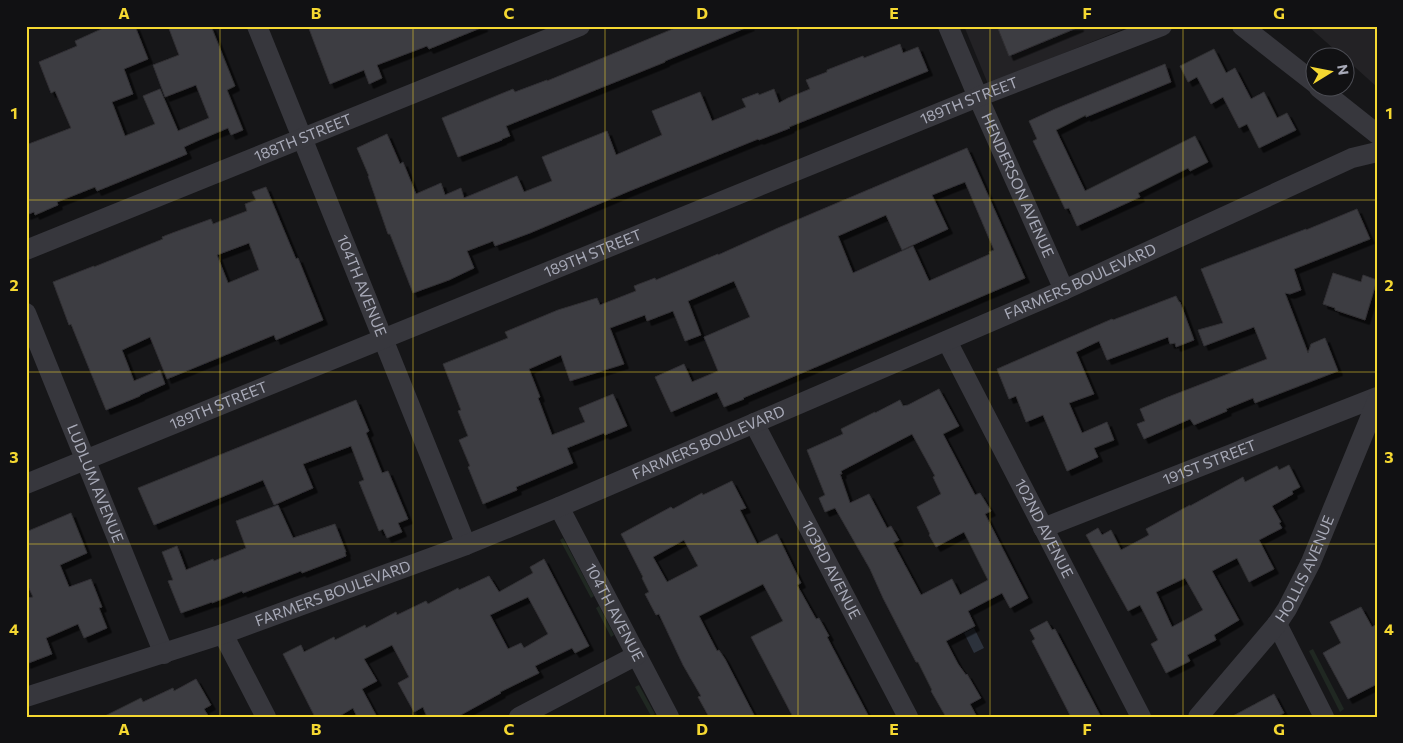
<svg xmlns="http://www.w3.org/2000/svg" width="1403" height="743" font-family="Commissioner,sans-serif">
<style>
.built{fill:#232225}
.green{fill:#202822}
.water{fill:#2c323c}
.building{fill:#3e3e42;stroke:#313034;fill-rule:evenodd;filter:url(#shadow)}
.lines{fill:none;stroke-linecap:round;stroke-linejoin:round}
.minor{stroke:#37373d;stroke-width:20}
.grid{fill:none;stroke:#f5d831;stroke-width:1;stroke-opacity:0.55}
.labels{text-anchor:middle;stroke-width:5;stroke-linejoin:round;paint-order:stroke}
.street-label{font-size:15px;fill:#a8aab8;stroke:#111113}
.neatline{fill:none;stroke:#f5d831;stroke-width:2}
.grid-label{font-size:16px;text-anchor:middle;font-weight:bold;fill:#f5d831}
</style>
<defs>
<filter id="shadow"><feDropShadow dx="4.5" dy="4.5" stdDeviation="0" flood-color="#0009"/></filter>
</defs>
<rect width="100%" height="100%" fill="#161618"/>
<g class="built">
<polygon points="964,26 1131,26 988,84"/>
<polygon points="1308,26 1377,26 1377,87 1346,59 1346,58 1343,57"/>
</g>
<g class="green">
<polygon points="563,538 594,596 591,598 560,540"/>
<polygon points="599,606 614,635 611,637 596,608"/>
<polygon points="1313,649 1344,709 1340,712 1309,651"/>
<polygon points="639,685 655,714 651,716 635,687"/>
</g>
<polygon class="water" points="974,628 984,648 974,653 964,633"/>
<g class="building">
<polygon points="108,26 135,26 148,59 124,69 133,94 112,102 125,136 155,124 143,96 160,89 178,131 209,118 196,85 165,97 153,65 179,55 168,26 211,26 235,86 227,90 243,130 231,135 228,128 197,141 184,147 187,154 168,162 97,191 95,187 57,202 58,205 35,215 34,212 26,215 26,145 71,128 55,91 51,93 39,62 77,46 75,41"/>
<polygon points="308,26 483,26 483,27 429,49 427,46 377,65 382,78 369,84 364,70 330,84"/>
<polygon points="680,26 750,26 665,61 665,62 506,126 510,136 502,139 502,140 458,157 442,118 513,89 515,92 547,80 547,81"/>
<polygon points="997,26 1079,26 1079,27 1009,56"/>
<polygon points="900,44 903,53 918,47 928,71 789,127 790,128 759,140 758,139 627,192 530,233 495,246 493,241 467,251 474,268 449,280 413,293 390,234 388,234 368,176 369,176 357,148 387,134 400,164 403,162 416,194 441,183 445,195 461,188 464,198 517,176 524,192 552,181 542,157 607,131 616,155 662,135 652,111 700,92 712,121 746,107 742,99 758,93 759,95 774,89 779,103 788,98 810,89 806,80 827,72 827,70 863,56 864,58"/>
<polygon points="1214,49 1226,73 1235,68 1251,99 1264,92 1277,118 1287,113 1296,130 1259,148 1247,124 1239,128 1223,97 1211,104 1197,77 1188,82 1180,66"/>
<polygon points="1165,64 1171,82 1086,117 1086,115 1056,130 1085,191 1195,136 1208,162 1190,171 1188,168 1138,193 1140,197 1077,226 1069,208 1065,209 1033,141 1037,139 1029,121 1055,109"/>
<path d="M 967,148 L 1025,278 L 743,398 L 744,399 L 724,407 L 717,392 L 671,412 L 655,377 L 684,364 L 692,382 L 718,371 L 704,337 L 750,317 L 734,281 L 688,301 L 701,335 L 685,341 L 673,311 L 647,321 L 645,315 L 610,328 L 624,364 L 570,381 L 561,355 L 529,369 L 540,397 L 538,398 L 552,435 L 585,422 L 579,408 L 613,394 L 627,426 L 605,435 L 604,433 L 567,448 L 573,463 L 516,487 L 517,490 L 483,504 L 468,467 L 470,466 L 459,440 L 468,436 L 458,411 L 461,410 L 443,364 L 508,338 L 505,332 L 558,310 L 597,298 L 600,305 L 636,291 L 634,286 L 655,278 L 656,280 L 718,254 L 718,255 L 778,228 ZM 965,182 L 994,250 L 989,252 L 990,254 L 929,281 L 913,246 L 853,273 L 838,236 L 886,215 L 902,250 L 948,229 L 932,195 Z"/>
<path d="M 266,187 L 296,259 L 298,258 L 323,320 L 276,340 L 274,335 L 167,379 L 150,337 L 122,350 L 134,381 L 160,370 L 165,384 L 140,395 L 140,396 L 106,410 L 71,324 L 69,325 L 53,282 L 94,266 L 94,267 L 163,239 L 162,237 L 175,232 L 211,219 L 213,224 L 247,211 L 245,204 L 256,200 L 252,192 ZM 249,243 L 259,270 L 228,283 L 217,255 Z"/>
<polygon points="1357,209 1370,239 1294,269 1301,290 1290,294 1285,293 1308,353 1311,344 1325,338 1338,371 1255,403 1253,398 1226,409 1227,411 1194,425 1190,419 1144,439 1137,424 1145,421 1140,409 1168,397 1267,359 1254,327 1204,346 1198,330 1223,323 1201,269 1306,229 1306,230"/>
<polygon points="1333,273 1361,282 1363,275 1377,280 1365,320 1335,310 1335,308 1323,304"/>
<polygon points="1176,296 1179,302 1180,302 1194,340 1176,347 1175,343 1170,344 1168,337 1107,360 1099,341 1076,352 1094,394 1069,403 1082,433 1107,422 1114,440 1094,448 1098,457 1067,471 1043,415 1026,422 1016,396 1009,399 997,369 1112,319 1113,320"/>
<path d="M 939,389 L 959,426 L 943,434 L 975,495 L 980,493 L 991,511 L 985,514 L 1028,598 L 1010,608 L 1002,593 L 968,611 L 975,626 L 946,641 L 958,664 L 966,675 L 967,674 L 981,698 L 970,704 L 977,717 L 946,717 L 931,691 L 932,690 L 918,662 L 916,662 L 883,598 L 870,569 L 835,508 L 825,512 L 819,498 L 825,495 L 807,450 L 843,434 L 841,429 L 875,412 L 875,413 L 900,400 L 903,406 L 908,405 ZM 912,434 L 935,476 L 933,477 L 941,494 L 917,507 L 930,534 L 929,535 L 936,547 L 964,532 L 988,580 L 960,595 L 952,579 L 921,595 L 893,543 L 899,540 L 891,526 L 887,528 L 869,494 L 850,503 L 840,474 L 842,474 L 841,471 Z"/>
<polygon points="356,400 369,431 366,433 382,473 388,471 408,519 398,523 402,532 387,538 383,529 379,531 359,482 364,480 351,446 303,464 313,488 274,505 263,480 154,525 138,488"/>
<path d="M 1289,465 L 1300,487 L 1292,491 L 1293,494 L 1272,506 L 1281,522 L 1279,523 L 1282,528 L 1259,540 L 1274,569 L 1249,582 L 1237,558 L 1212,571 L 1239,620 L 1214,635 L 1216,640 L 1187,655 L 1190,661 L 1166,673 L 1151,644 L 1158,640 L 1140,605 L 1128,611 L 1086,535 L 1098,528 L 1102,535 L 1111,530 L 1121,550 L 1149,535 L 1146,529 L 1190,505 L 1190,506 L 1243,477 L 1245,482 L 1277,466 L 1279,470 ZM 1185,578 L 1203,610 L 1172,627 L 1156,592 Z"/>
<path d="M 732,481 L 746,508 L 740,510 L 757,544 L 777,534 L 801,583 L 797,585 L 816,619 L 819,618 L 829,636 L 827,637 L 869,717 L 793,717 L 751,637 L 783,621 L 763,584 L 699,616 L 717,651 L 719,650 L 725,659 L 755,717 L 709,717 L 698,697 L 701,696 L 683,665 L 659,614 L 656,615 L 645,594 L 649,592 L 642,578 L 643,577 L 621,534 L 671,507 L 673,509 L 702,493 L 703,495 ZM 684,540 L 698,566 L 667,582 L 653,557 Z"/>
<polygon points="278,505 293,538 335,524 346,552 345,552 346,556 302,573 301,571 243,593 242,591 212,603 212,602 181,613 168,581 173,580 162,552 177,546 186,570 213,559 214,561 246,548 236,521"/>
<polygon points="71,513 87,553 60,565 69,587 91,579 102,607 99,608 107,628 84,638 78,624 46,638 52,654 26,664 26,598 33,597 26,582 26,532"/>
<path d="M 544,559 L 589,646 L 575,653 L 572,648 L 535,666 L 539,673 L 500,692 L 501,693 L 457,717 L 427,717 L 423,707 L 414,712 L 398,683 L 409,677 L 392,645 L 364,659 L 377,681 L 362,689 L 377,717 L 357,717 L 353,708 L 338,717 L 315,717 L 283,654 L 301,645 L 304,652 L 334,637 L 335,640 L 365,625 L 366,628 L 396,612 L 397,615 L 426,601 L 428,604 L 458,588 L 459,590 L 489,576 L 499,592 L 533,573 L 530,567 ZM 528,597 L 548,634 L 524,648 L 521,643 L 508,649 L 490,615 Z"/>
<polygon points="1361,607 1372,627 1377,624 1377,684 1348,699 1323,653 1341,643 1330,622"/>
<polygon points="1047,621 1052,630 1055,629 1101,717 1071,717 1032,641 1035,639 1030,630"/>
<polygon points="196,679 211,705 204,709 209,717 103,717 141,698 143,702 173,688 174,691"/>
<polygon points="1274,694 1284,713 1276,717 1231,717"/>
</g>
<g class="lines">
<g class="minor">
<path id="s1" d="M 257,26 L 466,545"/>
<path id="s2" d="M 948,26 L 978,97 L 1064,290"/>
<polyline points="1242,26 1316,84"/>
<polyline points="1319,88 1377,134"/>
<path id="s3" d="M 26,250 L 580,26"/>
<path id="s4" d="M 26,313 L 164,654"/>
<path id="s5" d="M 947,341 L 1141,717"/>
<path id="s6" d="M 754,423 L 908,717"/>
<path id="s7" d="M 26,484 L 978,97 L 1162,26"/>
<path id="s8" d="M 559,507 L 669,717"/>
<path id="s9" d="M 1043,528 L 1377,397"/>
<polyline points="1277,624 1324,717"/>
<polyline points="223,634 266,717"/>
<path id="s10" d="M 26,697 L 223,634 L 466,545 L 559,507 L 1064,290 L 1352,158 L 1377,152"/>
<polyline points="519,717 637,655"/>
<path id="s11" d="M 1198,717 L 1277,624 L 1287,609 L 1311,562 L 1377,401"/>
</g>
</g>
<path class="grid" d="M 220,26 L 220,717M 413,26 L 413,717M 605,26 L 605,717M 798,26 L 798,717M 990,26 L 990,717M 1183,26 L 1183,717M 26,200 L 1377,200M 26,372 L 1377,372M 26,544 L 1377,544"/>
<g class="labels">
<g class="street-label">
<text dy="5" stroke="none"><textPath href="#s7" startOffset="1018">189TH STREET</textPath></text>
<text dy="5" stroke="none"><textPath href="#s3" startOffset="299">188TH STREET</textPath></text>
<text dy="5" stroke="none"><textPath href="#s2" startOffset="174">HENDERSON AVENUE</textPath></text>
<text dy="5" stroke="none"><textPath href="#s7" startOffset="612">189TH STREET</textPath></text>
<text dy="5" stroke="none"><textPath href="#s10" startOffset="1134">FARMERS BOULEVARD</textPath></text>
<text dy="5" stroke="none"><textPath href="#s1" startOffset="280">104TH AVENUE</textPath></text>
<text dy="5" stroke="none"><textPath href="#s7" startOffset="208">189TH STREET</textPath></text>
<text dy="5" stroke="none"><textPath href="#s10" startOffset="729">FARMERS BOULEVARD</textPath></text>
<text dy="5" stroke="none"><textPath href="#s9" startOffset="179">191ST STREET</textPath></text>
<text dy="5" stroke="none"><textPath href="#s4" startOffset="184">LUDLUM AVENUE</textPath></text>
<text dy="5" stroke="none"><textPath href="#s5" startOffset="211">102ND AVENUE</textPath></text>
<text dy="5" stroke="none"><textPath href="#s11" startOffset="184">HOLLIS AVENUE</textPath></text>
<text dy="5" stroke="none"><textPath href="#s6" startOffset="166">103RD AVENUE</textPath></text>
<text dy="5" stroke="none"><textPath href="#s10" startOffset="324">FARMERS BOULEVARD</textPath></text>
<text dy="5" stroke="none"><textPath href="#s8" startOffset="119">104TH AVENUE</textPath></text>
</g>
</g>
<rect width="1403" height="743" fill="none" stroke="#111113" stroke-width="55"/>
<g transform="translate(1330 72) rotate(80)"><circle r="24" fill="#111113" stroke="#4d4e55"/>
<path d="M0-4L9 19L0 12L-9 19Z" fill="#f5d831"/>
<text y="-8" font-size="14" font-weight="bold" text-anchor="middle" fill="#a8aab8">N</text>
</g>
<rect x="28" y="28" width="1348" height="688" class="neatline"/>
<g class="grid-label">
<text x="124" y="19">A</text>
<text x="316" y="19">B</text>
<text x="509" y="19">C</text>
<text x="702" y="19">D</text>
<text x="894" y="19">E</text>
<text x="1087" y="19">F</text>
<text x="1279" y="19">G</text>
<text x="14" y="119">1</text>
<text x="1389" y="119">1</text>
<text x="14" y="291">2</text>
<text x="1389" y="291">2</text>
<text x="14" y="463">3</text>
<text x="1389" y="463">3</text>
<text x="14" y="635">4</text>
<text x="1389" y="635">4</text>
<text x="124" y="735">A</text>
<text x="316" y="735">B</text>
<text x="509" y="735">C</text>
<text x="702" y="735">D</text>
<text x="894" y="735">E</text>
<text x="1087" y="735">F</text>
<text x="1279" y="735">G</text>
</g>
</svg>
